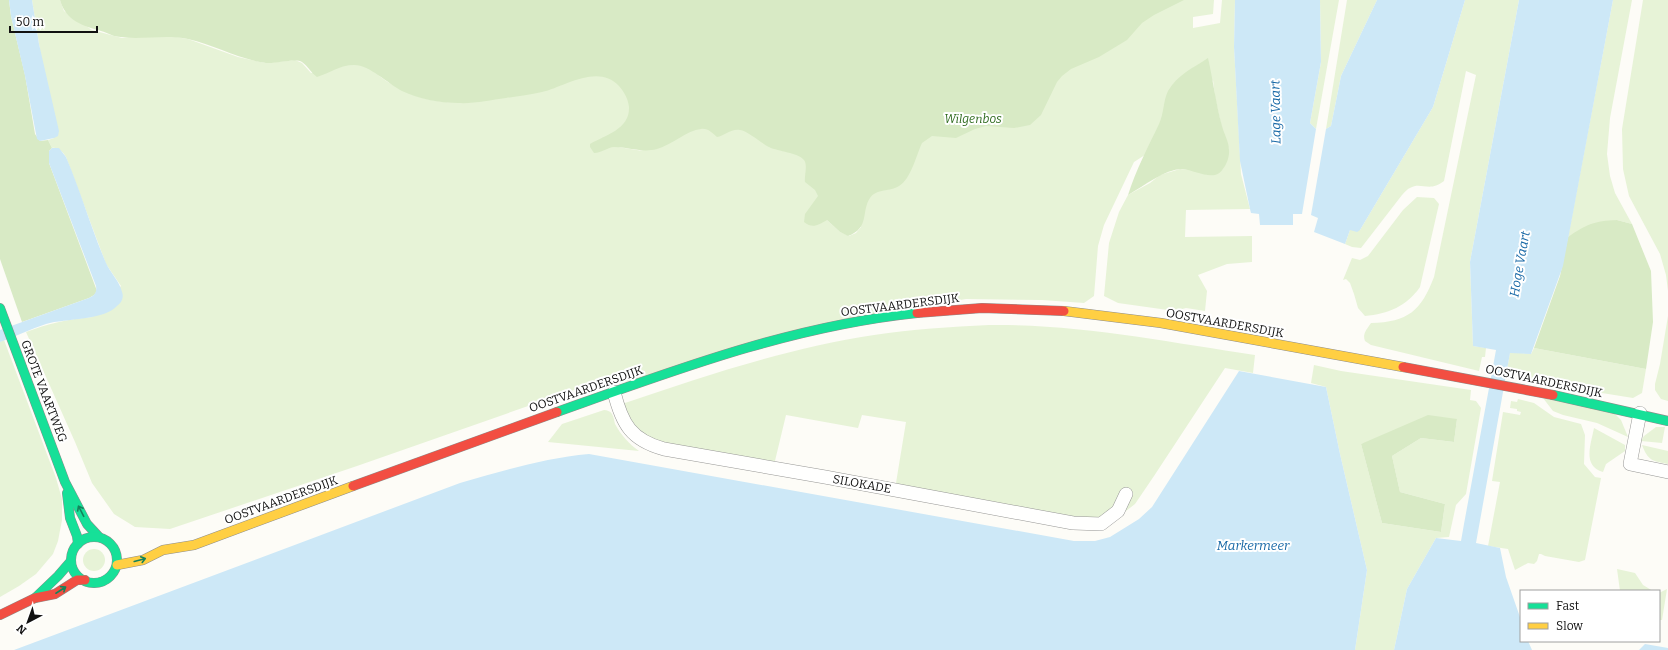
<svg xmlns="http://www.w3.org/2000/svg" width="1668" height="650" font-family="Bitter,serif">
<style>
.green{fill:#e7f3d7;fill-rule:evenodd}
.forest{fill:#d8eac5}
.water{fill:#cde8f7}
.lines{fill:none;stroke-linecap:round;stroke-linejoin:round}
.street-casing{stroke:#979795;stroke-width:14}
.fast-casing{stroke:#8e8d8b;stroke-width:10}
.slow-casing{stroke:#8e8d8b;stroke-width:10}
.jam-casing{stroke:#8e8d8b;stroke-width:10}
.street{stroke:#fffffe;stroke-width:13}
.fast{stroke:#16e098;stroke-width:9}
.slow{stroke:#ffcf43;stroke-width:9}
.jam{stroke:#f24e42;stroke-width:9}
.oneway{stroke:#14835b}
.labels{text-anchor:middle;stroke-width:4;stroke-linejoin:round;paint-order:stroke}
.park-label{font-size:12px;font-style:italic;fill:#2f6b1f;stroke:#fff}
.street-label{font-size:12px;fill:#111;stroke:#fff}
.water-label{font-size:13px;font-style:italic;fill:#1768a6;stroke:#fff}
</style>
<rect width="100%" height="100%" fill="#fdfcf7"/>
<g class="green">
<path d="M 32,0 L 60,0 L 64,11 L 92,30 L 122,38 L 170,36 L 188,39 L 238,57 L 265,63 L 295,60 L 302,63 L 311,73 L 344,66 L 113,0 L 1214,0 L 1213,14 L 1193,17 L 1193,28 L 1220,23 L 1222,0 L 1235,0 L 1234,47 L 1241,174 L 1250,209 L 1186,210 L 1185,237 L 1252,236 L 1252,262 L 1227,264 L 1198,275 L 1207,291 L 1205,311 L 1186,308 L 1175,311 L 1118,303 L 1104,296 L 1109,243 L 1119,212 L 1128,195 L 1150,183 L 1160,175 L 1180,169 L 1194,170 L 1208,175 L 1217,174 L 1223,169 L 1229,149 L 1222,129 L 1215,97 L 1213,80 L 1187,128 L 1134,162 L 1104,225 L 1098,246 L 1094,296 L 1084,303 L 1042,300 L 966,299 L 931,305 L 617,384 L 614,376 L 357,466 L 170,529 L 135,527 L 114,514 L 92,483 L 75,442 L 26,332 C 47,324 68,319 92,317 L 121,286 L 106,264 L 66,157 C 63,152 58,147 52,148 L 48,140 L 54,138 ZM 378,75 L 473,102 C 438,105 406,97 378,75 ZM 601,138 L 643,151 L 612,146 ZM 827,220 L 861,227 L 856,233 L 849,236 L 840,232 Z"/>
<polygon points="1320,0 1339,0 1316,129 1310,123 1321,62"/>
<polygon points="1347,0 1377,0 1341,76 1331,126 1326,129"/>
<path d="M 1465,0 L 1519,0 L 1470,262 L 1473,346 L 1486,348 L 1485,357 L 1482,357 L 1479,371 L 1371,345 L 1365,341 C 1362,334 1367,329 1371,323 C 1408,322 1421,311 1434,277 L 1476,75 L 1466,71 L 1444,181 C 1429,193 1421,181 1410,188 C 1407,189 1404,193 1402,195 L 1361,248 L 1352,247 L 1345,244 L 1350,230 L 1360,230 L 1433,107 Z"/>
<polygon points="1613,0 1632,0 1610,118 1607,154 1610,176 1615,193 1632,224 1617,220 1568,237"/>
<polygon points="1643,0 1668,0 1668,291 1666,275 1660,254 1629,196 1623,169 1622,129"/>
<path d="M 1417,197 L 1434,198 L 1439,204 L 1420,287 C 1407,306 1388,314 1365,316 L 1358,308 L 1354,294 L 1350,283 L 1346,279 L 1343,280 L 1352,258 L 1360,260 L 1368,256 L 1403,210 Z"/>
<polygon points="1668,316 1668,401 1661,399 1655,390 1655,384 1660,364"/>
<path d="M 989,325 C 1079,324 1167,342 1255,355 L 1253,373 L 1225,368 L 1154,476 L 1135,504 L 1126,511 L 1114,506 L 1101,518 L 1080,521 L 895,489 L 906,422 L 862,415 L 858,428 L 786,415 L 774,465 L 657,444 L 639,435 L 622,404 C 704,376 788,348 874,335 C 912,329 951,327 989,325 Z"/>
<polygon points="4,340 56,478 62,499 62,520 58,541 53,554 36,574 19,586 0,597 0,342"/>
<polygon points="1534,348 1646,369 1642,393 1633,398 1540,383 1507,370 1510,352 1531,354"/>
<path d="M 1314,365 L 1341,371 L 1471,390 L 1470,400 L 1476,401 L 1481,408 L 1466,494 L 1456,505 L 1449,537 L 1436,538 L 1407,589 L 1394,650 L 1355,650 L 1367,570 L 1340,454 L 1326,387 L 1311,383 ZM 1457,419 L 1454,442 L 1421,438 L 1392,456 L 1400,492 L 1445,504 L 1441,532 L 1382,523 L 1361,444 Z"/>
<polygon points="1543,398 1613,412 1621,420 1628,437 1597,423 1563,415 1553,411"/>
<polygon points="1518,399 1534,403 1554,417 1581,424 1585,435 1584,464 1595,477 1601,478 1585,560 1579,562 1545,556 1541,554 1539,554 1537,561 1534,564 1528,563 1515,570 1508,549 1488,546 1500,482 1492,481 1503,412 1520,415 1521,412 1517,411 1517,409 1510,408 1511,401 1517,402"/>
<path d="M 604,410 C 607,410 610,411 612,414 C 614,417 614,421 615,424 C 621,435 629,444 639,451 L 548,442 L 562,424 Z"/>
<polygon points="1656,427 1665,427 1662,443 1641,441 1644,436"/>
<path d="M 1594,428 L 1625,445 L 1625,451 L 1606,464 L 1603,472 C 1582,466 1591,444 1594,428 Z"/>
<path d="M 1642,445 L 1668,451 L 1668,464 C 1653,461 1648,461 1642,445 Z"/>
<circle cx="94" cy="560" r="11"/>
<polygon points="1617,569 1635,573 1643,585 1653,591 1620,591"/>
<polygon points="1667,589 1662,620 1659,620 1659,593"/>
</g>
<g class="forest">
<polygon points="0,0 9,0 11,16 25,75 35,134 40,141 48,140 52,148 49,151 49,163 97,291 94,295 89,298 22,322 0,259"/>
<path d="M 60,0 L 1184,0 L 1154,15 L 1142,23 L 1127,40 L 1099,57 L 1071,69 L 1062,76 L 1057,82 L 1041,115 L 1030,125 L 1014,128 L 986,126 L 975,129 L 956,138 L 932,136 L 922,143 C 916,156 911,179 899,186 C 890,192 877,188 870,198 C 861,211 870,228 848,236 L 840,232 L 827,220 C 818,225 813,229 804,222 L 805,214 L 818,196 L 815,190 L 805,182 C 804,176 808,165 804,160 C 797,152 779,152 769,147 C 761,143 748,131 740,130 C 732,128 724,136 717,137 C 712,133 708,128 701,129 C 687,130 672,145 657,149 C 642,153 628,147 614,147 C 608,147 602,153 594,153 L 590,147 L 590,144 C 606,135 630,129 629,107 C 628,98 624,92 619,86 C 598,63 564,87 542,92 C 530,95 518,96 506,98 C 490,100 474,104 458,103 C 439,103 419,99 402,91 C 388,84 370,65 354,65 C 340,65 330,73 317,77 C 311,73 308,66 302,62 C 295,58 276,64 266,63 C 238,59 215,45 188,39 C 166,34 143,40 121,37 C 114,37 108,33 101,31 C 83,26 66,21 60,0 Z"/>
<path d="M 1208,58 C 1213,80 1216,104 1222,126 C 1224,134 1229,142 1229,150 C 1230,158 1224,173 1215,175 C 1205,177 1193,170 1182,169 C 1165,169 1144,186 1128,195 C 1136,170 1148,147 1159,124 C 1164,114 1163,101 1168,91 C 1177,75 1193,68 1208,58 Z"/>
<path d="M 1617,220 L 1632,224 L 1651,271 L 1653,322 L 1646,369 L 1534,348 L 1560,276 L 1568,237 C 1587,224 1594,221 1617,220 Z"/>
<polygon points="1428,415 1457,419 1454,442 1421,438 1392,456 1400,492 1445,504 1441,532 1382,523 1361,444"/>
</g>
<g class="water">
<polygon points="9,0 32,0 39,44 59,131 58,136 54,138 40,141 37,139 36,134 25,76 11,16"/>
<polygon points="1235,0 1320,0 1321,62 1310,123 1316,129 1302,214 1293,214 1293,225 1260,225 1259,214 1251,213 1250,209 1240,161 1234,47"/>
<polygon points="1377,0 1465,0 1433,107 1360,230 1357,232 1350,230 1345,244 1314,232 1318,218 1311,215 1326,129 1331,126 1341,76"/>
<polygon points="1519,0 1613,0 1563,266 1531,354 1510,353 1476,543 1500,548 1506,577 1521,620 1521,641 1528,641 1532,650 1394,650 1407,589 1436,538 1461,541 1464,524 1496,350 1473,346 1470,262"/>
<path d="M 52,148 L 59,148 L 66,157 C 81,192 91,228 106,263 C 110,272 120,282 122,292 C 124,297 122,302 118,305 C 104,321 66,318 46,324 C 30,329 15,337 0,342 L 0,330 L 89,298 C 95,295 97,292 96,286 L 49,163 L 49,151 Z"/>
<path d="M 1239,371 L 1326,387 L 1340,454 L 1367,570 L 1355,650 L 14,650 L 460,483 C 503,471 544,458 589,454 L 1074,541 L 1095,541 L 1110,537 L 1139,519 L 1152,507 Z"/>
<polygon points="1645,644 1668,648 1668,650 1639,650"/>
</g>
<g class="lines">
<g class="street-casing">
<g id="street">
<path d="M 614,392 C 622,424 631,440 664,449 L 825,477 L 1073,523 L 1101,524 L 1118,511 L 1126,494"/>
<polyline points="1640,413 1630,464 1668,472"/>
</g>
</g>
<g class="fast-casing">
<g id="fast">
<polyline points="0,308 65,482 87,524 99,537"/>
<polyline points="1553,395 1668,421"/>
<path d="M 557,412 C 675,370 791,326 917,313"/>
<polyline points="67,493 70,518 77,536 78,544"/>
<circle cx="94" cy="560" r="23"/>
<polyline points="35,598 58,576 71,561"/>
</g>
</g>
<g class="slow-casing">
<g id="slow">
<polyline points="1064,311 1161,323 1403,367"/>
<polyline points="117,565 143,560 163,550 194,545 353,486"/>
</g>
</g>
<g class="jam-casing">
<g id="jam">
<polyline points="917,313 982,308 1064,311"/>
<polyline points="1403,367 1553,395"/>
<polyline points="353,486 557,412"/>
<polyline points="0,615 35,598 55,594 77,580 85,580"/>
</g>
</g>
<use href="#street" class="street"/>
<use href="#fast" class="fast"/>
<use href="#slow" class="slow"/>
<use href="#jam" class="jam"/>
</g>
<defs><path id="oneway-shaft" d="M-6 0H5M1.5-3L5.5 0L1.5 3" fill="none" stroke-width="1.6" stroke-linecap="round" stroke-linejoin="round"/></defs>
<g class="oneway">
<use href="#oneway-shaft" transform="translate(81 511) rotate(-117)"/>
<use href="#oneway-shaft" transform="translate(140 560) rotate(-15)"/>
<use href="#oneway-shaft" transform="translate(61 590) rotate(-33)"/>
</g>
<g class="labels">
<g class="park-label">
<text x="973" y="123">Wilgenbos</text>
</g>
<g class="street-label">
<text transform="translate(900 305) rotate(-7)" y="4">OOSTVAARDERSDIJK</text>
<text transform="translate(1225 323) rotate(10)" y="4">OOSTVAARDERSDIJK</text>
<text transform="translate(1544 381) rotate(12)" y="4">OOSTVAARDERSDIJK</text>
<text transform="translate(586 389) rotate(-19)" y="4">OOSTVAARDERSDIJK</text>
<text transform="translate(44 391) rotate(69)" y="4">GROTE VAARTWEG</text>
<text transform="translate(862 484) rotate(10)" y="4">SILOKADE</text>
<text transform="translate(281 500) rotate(-20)" y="4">OOSTVAARDERSDIJK</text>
</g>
<g class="water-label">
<text transform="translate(1275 112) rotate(-91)" y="5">Lage Vaart</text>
<text transform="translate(1519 264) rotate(-80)" y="5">Hoge Vaart</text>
<text x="1253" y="550">Markermeer</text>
</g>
</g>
<rect x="1520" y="590" width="140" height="52" fill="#ffffff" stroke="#a0a0a0"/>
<rect x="1528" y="603" width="20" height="6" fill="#16e098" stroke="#a0a0a0"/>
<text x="1556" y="610" font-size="12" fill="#111111">Fast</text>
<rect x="1528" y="623" width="20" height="6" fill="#ffcf43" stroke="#a0a0a0"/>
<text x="1556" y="630" font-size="12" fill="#111111">Slow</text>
<g transform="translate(28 622) rotate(221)" stroke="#ffffff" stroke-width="3" paint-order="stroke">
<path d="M0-3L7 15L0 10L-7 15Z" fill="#111111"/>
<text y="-6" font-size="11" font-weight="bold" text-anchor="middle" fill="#111111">N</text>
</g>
<path d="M10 26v6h87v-6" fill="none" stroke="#111111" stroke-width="2"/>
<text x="16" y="26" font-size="12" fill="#111111" stroke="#ffffff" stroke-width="3" paint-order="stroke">50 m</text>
</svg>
